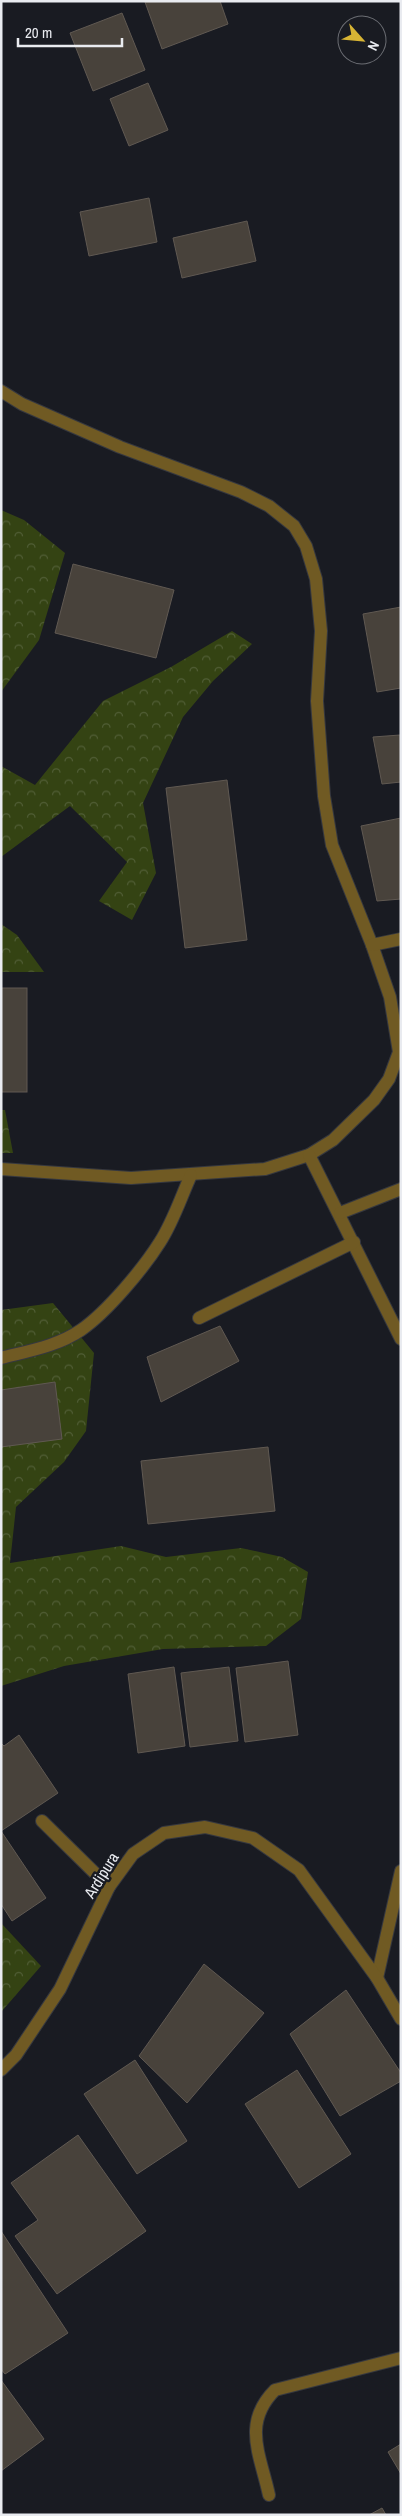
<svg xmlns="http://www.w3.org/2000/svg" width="402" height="2516" font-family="'Archivo Narrow',sans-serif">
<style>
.forest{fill:url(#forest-crowns)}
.building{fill:#48423b;stroke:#605952}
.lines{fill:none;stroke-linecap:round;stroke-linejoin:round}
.minor-casing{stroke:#36383f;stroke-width:14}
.minor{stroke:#705a23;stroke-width:12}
.labels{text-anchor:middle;stroke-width:5;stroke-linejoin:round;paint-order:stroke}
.street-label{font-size:16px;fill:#e9ebf0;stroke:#191b22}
</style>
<defs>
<pattern id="forest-crowns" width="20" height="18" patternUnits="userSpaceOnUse" patternTransform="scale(1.25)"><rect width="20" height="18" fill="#344313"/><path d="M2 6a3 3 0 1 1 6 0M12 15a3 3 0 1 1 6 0" fill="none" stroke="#515e36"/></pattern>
</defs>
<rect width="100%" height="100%" fill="#191b22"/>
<g class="forest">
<polygon points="1,510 24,520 65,553 39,640 1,692"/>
<polygon points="232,631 252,644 213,681 183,717 143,803 156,873 132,920 99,901 127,862 70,806 1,857 1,766 35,785 103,701 171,667"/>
<polygon points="1,924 17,935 44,972 1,972"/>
<polygon points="1,1110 5,1110 13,1153 1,1153"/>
<polygon points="53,1303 94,1353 86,1431 64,1462 16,1507 10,1563 121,1546 166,1557 241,1548 282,1557 308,1572 301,1619 266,1646 163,1649 64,1666 1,1686 1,1310"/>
<polygon points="1,1923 41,1966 2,2011 1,2011"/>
</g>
<g class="building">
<polygon points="220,1 228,24 162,49 145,2"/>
<polygon points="122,13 145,70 93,91 70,33"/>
<polygon points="148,83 168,130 129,146 110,99"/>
<polygon points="149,198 157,242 89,256 80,212"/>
<polygon points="247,221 256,261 182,278 173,238"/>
<polygon points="73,564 174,590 156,658 55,633"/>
<polygon points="401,607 401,688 377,692 363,614"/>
<polygon points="400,735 401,782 382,784 373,737"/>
<polygon points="227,780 247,940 185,948 166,788"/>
<polygon points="401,818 401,899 377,901 361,826"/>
<rect x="1" y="988" width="26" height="104"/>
<polygon points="220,1326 239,1361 161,1402 147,1357"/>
<polygon points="55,1382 62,1439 1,1447 1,1390"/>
<polygon points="268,1447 275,1511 148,1524 141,1461"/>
<polygon points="288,1661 298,1735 245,1742 236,1668"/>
<polygon points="174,1667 185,1746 138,1753 128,1674"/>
<polygon points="229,1667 238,1741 190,1747 181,1673"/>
<polygon points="19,1735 58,1793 1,1831 46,1898 12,1921 1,1904 1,1743 4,1746"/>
<polygon points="204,1964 264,2013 187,2103 139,2056"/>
<polygon points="346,1990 401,2073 401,2081 340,2116 290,2034"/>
<polygon points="135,2060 187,2141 137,2174 84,2094"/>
<polygon points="297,2070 351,2154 299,2188 245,2104"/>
<polygon points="78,2135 146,2231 57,2294 15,2236 38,2220 11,2183"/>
<polygon points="1,2231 68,2333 5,2374 1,2369"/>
<polygon points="1,2380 44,2439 1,2471"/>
<polygon points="401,2444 401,2474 388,2452"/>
<polygon points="382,2508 386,2515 369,2515"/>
</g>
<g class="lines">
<g class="minor-casing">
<g id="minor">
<polyline points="1,391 22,404 120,447 241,492 269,506 294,526 306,546 316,579 321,631 317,701 324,796 332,845 372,945 390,997 399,1052 389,1079 374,1100 333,1140 309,1155 265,1169 131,1178 1,1169"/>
<polyline points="372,945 401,939"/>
<polyline points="309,1155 401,1339"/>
<polyline points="340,1213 401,1189"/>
<polyline points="199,1318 354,1242"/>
<path d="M 1,1358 C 28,1351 58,1346 81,1330 C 107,1312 143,1269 160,1242 C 173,1222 181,1197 191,1175"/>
<polyline points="42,1821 109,1887"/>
<polyline points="377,1978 401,1871"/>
<polyline points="1,2070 16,2055 60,1989 109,1887 133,1854 164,1833 205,1827 253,1838 299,1870 377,1978 401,2019"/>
<path d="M 269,2495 C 260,2454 242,2423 275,2390 L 401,2358"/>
</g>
</g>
<use href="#minor" class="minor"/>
</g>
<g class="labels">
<g class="street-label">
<text transform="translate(101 1875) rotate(-58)" y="6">Ardipura</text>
</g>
</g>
<rect width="402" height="2516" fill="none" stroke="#e9ebf0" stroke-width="5"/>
<g transform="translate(362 40) rotate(117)"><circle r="24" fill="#191b22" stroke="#6c6e74"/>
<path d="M0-4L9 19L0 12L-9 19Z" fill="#d7b434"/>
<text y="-8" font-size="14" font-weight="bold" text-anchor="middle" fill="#e9ebf0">N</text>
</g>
<path d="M18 38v8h104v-8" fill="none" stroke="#e9ebf0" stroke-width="2.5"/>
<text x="25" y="38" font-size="15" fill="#e9ebf0" stroke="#191b22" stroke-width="4" paint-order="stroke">20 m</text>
</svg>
